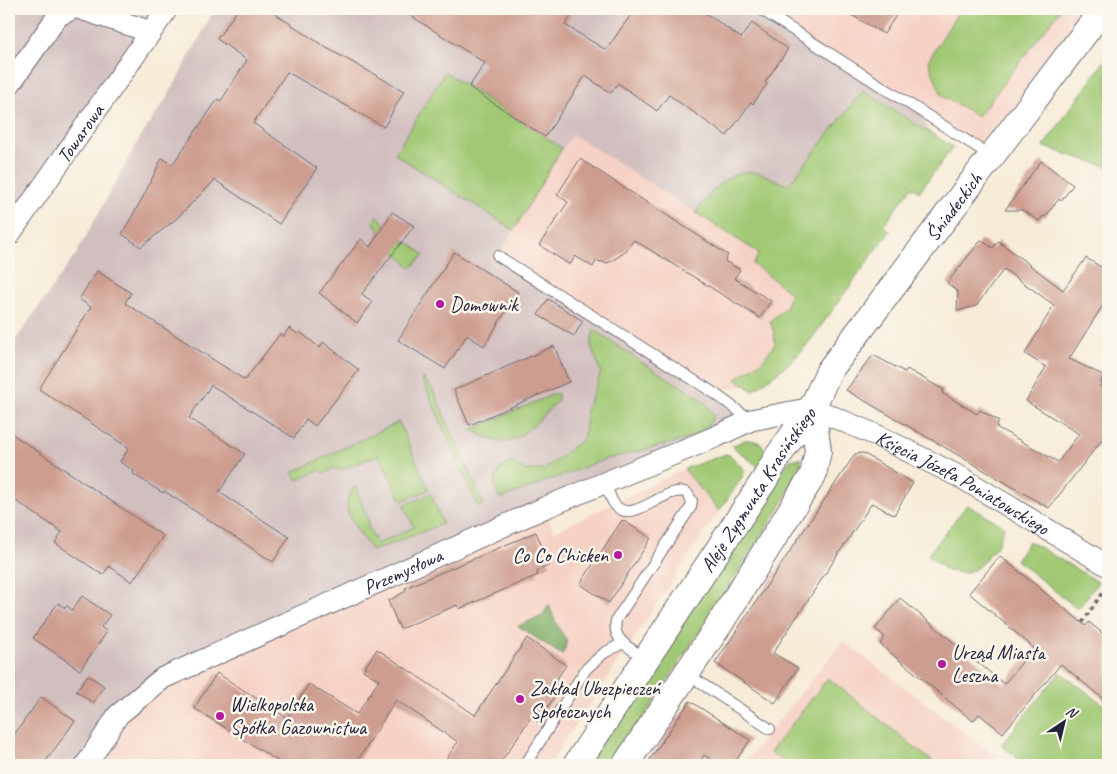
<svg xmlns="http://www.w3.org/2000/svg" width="1117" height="774" font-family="Caveat,sans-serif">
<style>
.built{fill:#f6d1c5}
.industrial{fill:#d1bfbf}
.green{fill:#a1c975;stroke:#627658}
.forest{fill:#80ad66;stroke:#516850}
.building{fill:#cd9d8f}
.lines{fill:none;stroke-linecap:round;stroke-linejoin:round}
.service-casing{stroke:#6d6972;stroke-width:12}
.minor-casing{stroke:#6d6972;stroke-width:23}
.tertiary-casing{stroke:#6d6972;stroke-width:28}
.path{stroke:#6d6972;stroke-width:3;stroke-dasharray:4 4;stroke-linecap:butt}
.service{stroke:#fff;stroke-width:10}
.minor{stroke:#fff;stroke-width:21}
.tertiary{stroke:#fff;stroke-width:26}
.poi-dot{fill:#b5179e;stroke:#fbf7ec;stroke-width:2}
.labels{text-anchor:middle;stroke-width:5;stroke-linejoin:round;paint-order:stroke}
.street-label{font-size:20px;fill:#22223b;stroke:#fbf7ec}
.poi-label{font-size:20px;fill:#22223b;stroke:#fbf7ec;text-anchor:start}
</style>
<rect width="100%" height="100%" fill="#fbf7ec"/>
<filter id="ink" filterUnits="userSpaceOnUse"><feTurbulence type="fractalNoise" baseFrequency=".02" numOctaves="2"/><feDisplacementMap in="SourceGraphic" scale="10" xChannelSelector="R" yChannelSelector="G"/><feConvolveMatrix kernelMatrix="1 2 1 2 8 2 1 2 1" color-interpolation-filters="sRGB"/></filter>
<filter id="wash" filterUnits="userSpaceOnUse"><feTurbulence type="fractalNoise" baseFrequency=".0096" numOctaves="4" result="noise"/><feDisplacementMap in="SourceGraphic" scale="20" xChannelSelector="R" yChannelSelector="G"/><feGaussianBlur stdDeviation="1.12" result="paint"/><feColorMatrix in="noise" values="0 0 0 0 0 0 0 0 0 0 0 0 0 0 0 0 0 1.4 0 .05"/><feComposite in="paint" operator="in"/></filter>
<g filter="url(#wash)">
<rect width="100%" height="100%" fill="#f7ecd8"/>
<g class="built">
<polygon points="760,9 1103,9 992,156"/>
<polygon points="572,133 816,289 743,386 714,393 498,256"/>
<polygon points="684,469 719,511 549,765 86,765 163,678 544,508 554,532"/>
<polygon points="843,641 1007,765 743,765"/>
</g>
<g class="industrial">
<polygon points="9,9 153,9 145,21 151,32 9,235"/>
<polygon points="215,9 760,9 921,111 931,137 816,289 572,134 498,256 751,420 163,678 86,765 9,765 9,349 76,254 141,136 167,98"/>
</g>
<g class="green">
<polygon points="960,9 1061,9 978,116 942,96 928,61"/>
<polygon points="1108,56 1108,167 1044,147 1048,140"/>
<polygon points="445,72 562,148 514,230 395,154"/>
<path d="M 863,91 L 953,147 L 919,192 L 912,187 L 883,226 L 890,231 L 807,345 L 792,361 L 753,391 L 736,379 L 762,361 L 775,344 L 774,332 L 770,321 L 785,308 L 791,293 L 753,264 L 759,253 L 696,213 C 711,192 729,167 758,173 C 768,175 778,182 788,185 Z"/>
<polygon points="377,215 394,235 412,245 424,255 411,268 386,243 374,222"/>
<polygon points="594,330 643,363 697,396 706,403 714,416 706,428 685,440 603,460 500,499 494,484 499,470 511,462 525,470 544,470 584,438 586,410 601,373 591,345"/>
<polygon points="421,376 429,384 435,394 483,503 481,507 477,505"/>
<path d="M 554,394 L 558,394 L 558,400 C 545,413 521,443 501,442 C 492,441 480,433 471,430 Z"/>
<polygon points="399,422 429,490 402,501 379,455 340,470 333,468 324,474 320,470 298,480 293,472"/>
<path d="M 745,440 C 764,439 771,452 760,468 L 732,446 Z"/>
<polygon points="726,454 731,456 745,470 741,479 719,511 684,469"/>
<polygon points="801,458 801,467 780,507 613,765 587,765 790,460"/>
<path d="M 355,486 L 369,521 L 367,525 L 377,544 L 414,527 L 404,505 L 431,494 L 443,524 L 372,551 C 359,531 335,509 355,486 Z"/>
<polygon points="967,505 1004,526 998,545 977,568 965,573 947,571 928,555"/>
<polygon points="1029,541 1098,582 1078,609 1016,560"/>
<polygon points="1060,672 1108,708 1108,765 1027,765 1001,745"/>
<polygon points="828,678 937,765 787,765 770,752"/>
</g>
<path class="forest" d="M 549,605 C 552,612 554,619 557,625 C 565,640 571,637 562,655 L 518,626 L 542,616 Z"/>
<g id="blocks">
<g class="building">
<polygon points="238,9 268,9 325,47 404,91 384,127 287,72 253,123 317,168 279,224 215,180 176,219 141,247 122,234 143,197 162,158 172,165 218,99 221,101 247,60 217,39"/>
<polygon points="400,9 563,9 572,15 565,25 606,50 635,9 700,9 741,38 752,23 788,49 765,82 767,84 753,104 751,102 727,136 669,95 657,111 618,83 611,93 585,76 545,137 469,87 485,63"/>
<polygon points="841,9 900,9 884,34"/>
<polygon points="580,159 728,255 725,261 740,270 734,278 771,301 760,318 634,240 624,253 608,263 596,261 593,267 575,256 570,265 539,245 568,202 557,195"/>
<polygon points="1041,161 1073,185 1061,201 1059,199 1045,217 1043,216 1039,221 1022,210 1005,210"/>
<polygon points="392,212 414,226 362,294 373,302 357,323 319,293 361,239 370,247"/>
<polygon points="981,240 993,248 998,241 1063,290 1086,258 1108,271 1108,297 1069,359 1103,375 1100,387 1108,392 1108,432 1049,508 846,390 873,355 905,372 907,369 944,390 942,393 977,414 980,410 999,421 996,427 1058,462 1079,434 1026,401 1046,367 1025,354 1054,305 1004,269 976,306 957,311 958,292 947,283"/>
<polygon points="454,252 518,292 484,346 467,335 445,369 398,340"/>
<polygon points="97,271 131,293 125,303 245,380 280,334 283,337 289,328 298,334 300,332 320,348 323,342 359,370 315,426 306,419 294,438 211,385 189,418 245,454 219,492 289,537 273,562 164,491 163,493 133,474 134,471 120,462 129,448 39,389 91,307 79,299"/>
<polygon points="548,299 583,321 574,336 538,315"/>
<polygon points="554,346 569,382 469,425 454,390"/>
<polygon points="9,432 163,536 132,582 109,566 103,575 55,543 62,532 9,496"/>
<polygon points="863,453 913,483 894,515 872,503 773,653 798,668 775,703 715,663 855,454"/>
<polygon points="622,520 651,538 609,603 580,584"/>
<polygon points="536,532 550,565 537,571 538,575 459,609 457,605 400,629 388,601 406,591 405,588"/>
<polygon points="1000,556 1086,626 1089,622 1108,638 1108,703 1061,664 1003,733 979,714 973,721 880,644 885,637 875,629 900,598 1004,684 1034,648 969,593"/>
<polygon points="82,596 110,615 101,627 107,632 80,670 33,638 58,603 65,608 67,606 72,610"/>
<polygon points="527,638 566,665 554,683 561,687 538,722 531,717 499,765 442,765 458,742 396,700 355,765 284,765 194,708 217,673 287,718 309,684 357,714 379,680 363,670 377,649 475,715"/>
<polygon points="88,675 104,686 93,703 76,691"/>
<polygon points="41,697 75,721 43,765 9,765 9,742"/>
<polygon points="690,701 750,740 733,765 720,765 704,755 698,765 646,765"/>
</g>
</g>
</g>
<g filter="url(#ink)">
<use href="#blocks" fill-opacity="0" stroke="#6d6972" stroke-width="1"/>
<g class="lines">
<g class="service-casing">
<g id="service">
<polyline points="760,9 991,156"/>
<polyline points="498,256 714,393 751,420"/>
<path d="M 606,483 C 608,490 610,499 615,505 C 633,527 667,483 687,493 L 692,501 L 691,507 L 616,620 C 612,642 631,648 646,659"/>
<polyline points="687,674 770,729"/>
<polyline points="525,765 586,669 604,653 623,643"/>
</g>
</g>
<g class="minor-casing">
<g id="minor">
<polyline points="81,9 151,32"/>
<polyline points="9,85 55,20 59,15 72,9"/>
<path id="s1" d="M 9,235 L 167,9"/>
<path id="s2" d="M 86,765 L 118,715 L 163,678 L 544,508 L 715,437 L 751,420 L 812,408 L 876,435 L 962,478 L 1108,566"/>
</g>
</g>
<g class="tertiary-casing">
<g id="tertiary">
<path id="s3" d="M 576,765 L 765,479 L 778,456 L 812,408 L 829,371 L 1103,9"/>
<polyline points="625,765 719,625 813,475 818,451 812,408"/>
</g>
</g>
<polyline class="path" points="1082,623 1106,588"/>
<use href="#service" class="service"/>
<use href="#minor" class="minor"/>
<use href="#tertiary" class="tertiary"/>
</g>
</g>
<g class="poi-dot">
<circle cx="440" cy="304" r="5"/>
<circle cx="618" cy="555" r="5"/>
<circle cx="942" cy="664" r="5"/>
<circle cx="520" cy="699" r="5"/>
<circle cx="220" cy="716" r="5"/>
</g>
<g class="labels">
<g class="street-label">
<text dy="7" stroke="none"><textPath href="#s1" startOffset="124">Towarowa</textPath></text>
<text dy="7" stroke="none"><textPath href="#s3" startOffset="675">Śniadeckich</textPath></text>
<text dy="7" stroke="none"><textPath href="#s2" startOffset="990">Księcia Józefa Poniatowskiego</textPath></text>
<text dy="7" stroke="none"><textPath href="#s3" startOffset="330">Aleje Zygmunta Krasińskiego</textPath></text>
<text dy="7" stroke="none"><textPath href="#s2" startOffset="380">Przemysłowa</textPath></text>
</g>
<g class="poi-label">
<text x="450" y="311">Domownik</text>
<text x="608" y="562" text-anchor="end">Co Co Chicken</text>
<text x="952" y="659">Urząd Miasta<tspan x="952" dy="23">Leszna</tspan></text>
<text x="530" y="695">Zakład Ubezpieczeń<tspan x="530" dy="23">Społecznych</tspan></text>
<text x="230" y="711">Wielkopolska<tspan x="230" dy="23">Spółka Gazownictwa</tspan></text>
</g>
</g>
<rect width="1117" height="774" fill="none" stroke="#fbf7ec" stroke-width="30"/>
<g transform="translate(1064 722) rotate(35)" stroke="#fbf7ec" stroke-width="4" paint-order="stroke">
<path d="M0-4L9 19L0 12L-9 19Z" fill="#22223b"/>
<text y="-8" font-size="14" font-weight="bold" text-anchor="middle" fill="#22223b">N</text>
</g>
</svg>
